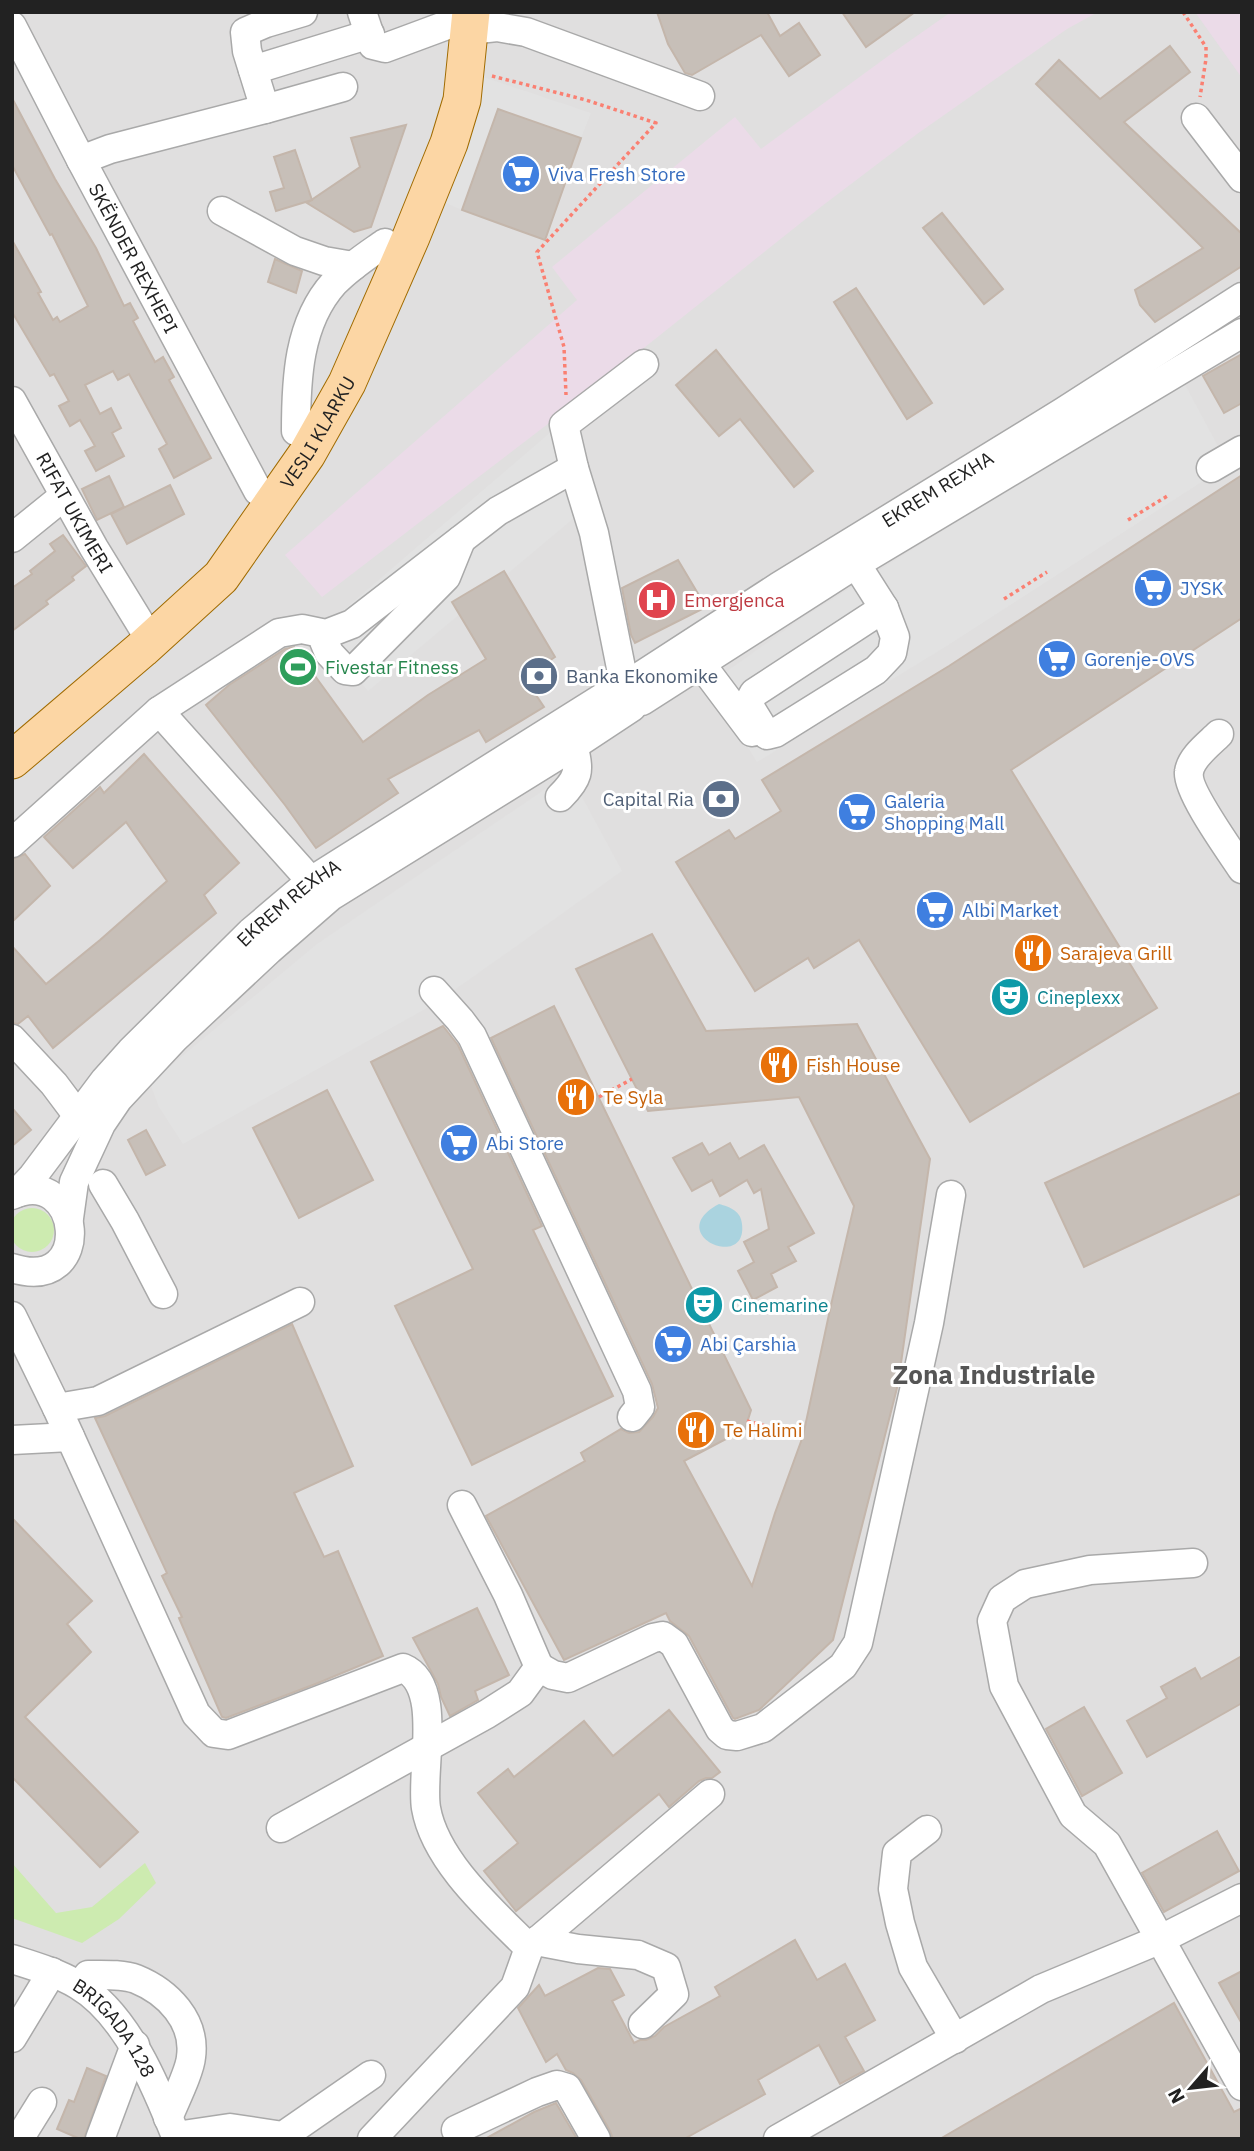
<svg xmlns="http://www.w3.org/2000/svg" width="1254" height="2151" font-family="'IBM Plex Sans',sans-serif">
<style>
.residential{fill:#e0dfdf}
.industrial{fill:#ebdbe8}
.grass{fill:#cdebb0}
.parking{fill:#e2e2e2}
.water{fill:#aad3df}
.building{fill:#c7bfb8;stroke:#c4b6ab;stroke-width:2}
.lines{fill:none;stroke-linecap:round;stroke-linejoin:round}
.minor-casing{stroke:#a9a9a9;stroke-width:31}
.major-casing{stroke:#a06b00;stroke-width:39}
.path{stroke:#fa8072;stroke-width:3.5;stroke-dasharray:3.5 3.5;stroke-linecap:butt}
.minor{stroke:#fff;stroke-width:28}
.major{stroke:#fcd6a4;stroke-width:37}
.labels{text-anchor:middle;stroke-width:6;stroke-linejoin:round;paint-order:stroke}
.shop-label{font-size:19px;fill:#366cbe;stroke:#fff;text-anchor:start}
.street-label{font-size:19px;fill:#222;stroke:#fff}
.health-label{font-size:19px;fill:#be3a42;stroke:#fff;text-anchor:start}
.leisure-label{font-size:19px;fill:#27864d;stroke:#fff;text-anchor:start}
.service-label{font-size:19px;fill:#4e5e75;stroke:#fff;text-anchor:start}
.food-label{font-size:19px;fill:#c56008;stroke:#fff;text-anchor:start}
.culture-label{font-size:19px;fill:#0d838f;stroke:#fff;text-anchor:start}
.district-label{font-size:26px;font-weight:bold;fill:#555;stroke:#fff}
</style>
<rect width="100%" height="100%" fill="#f2efe9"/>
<rect class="residential" x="12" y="12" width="1230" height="2127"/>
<g class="industrial">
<polygon points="951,12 1098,12 1067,29 917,134 822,206 566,410 322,597 285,555 577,300 552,267 735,117 761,149 891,54"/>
<polygon points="1195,12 1242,12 1242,78"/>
</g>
<g class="grass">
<circle cx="32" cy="1230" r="22"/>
<polygon points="12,1863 56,1913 92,1907 145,1863 156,1883 119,1919 82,1943 12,1918"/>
</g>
<g class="parking">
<polygon points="483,77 591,113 581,138 498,109 462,210 441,201"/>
<polygon points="1183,381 1228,465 945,647 757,762 709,684 802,618"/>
<polygon points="552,431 581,512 368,691 318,632"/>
<polygon points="569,773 622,871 436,1003 183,1144 159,1107 150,1083 317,944"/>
</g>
<path class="water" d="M 719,1204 C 730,1207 741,1211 742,1224 C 748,1272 662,1234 719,1204 Z"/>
<g class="building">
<polygon points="657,12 767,12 780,36 799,23 820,55 789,76 761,35 692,75 685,73 668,44"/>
<polygon points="842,12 915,12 866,47"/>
<polygon points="1170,46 1190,72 1124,122 1242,234 1242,266 1155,322 1140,305 1135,290 1203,248 1036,84 1059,60 1100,99"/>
<polygon points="12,98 55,179 96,248 124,306 130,303 138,318 133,321 155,362 163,357 174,377 169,380 211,458 174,478 159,449 167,444 129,374 118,380 113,371 85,385 100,414 111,408 121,428 112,433 124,456 96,471 85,451 95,446 80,420 70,426 59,406 69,401 54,374 50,376 12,312 12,240 41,292 38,293 53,320 57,317 60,322 88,306 52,234 50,235 12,165"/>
<polygon points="498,109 581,138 545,240 462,210"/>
<polygon points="406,125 371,227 354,232 307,203 360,167 351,138"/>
<polygon points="295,150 312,200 276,211 270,192 284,188 274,157"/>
<polygon points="942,213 1003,289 984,304 923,228"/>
<polygon points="275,259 302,271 296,293 268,282"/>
<polygon points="856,288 932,403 907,419 834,302"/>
<polygon points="716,350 813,471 794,487 740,419 719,436 676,385"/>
<polygon points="1242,354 1242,403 1224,413 1203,376"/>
<polygon points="1242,475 1242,618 1011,770 1157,1008 970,1122 859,940 814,968 808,958 755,991 676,862 729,830 735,839 781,811 762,780 949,666"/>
<polygon points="109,476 124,507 97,520 82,489"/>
<polygon points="170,485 184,514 127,544 111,514"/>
<polygon points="63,535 86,566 72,577 74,580 46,601 48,604 12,631 12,588 32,574 30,571 55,551 50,544"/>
<polygon points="678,560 706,607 635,643 631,635 622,588"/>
<polygon points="504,571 555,657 540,667 549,683 534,692 544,707 486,742 479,730 388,779 398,793 316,848 285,805 206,705 229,685 285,649 294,647 363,742 428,695 486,659 452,602"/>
<polygon points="144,754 239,863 204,895 216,913 53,1048 28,1016 18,1024 12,1023 12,946 46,984 100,940 167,881 126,822 73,868 44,837 100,787 104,793"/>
<polygon points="25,854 50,886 12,922 12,859"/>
<polygon points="652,934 706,1031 857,1024 930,1159 898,1384 833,1640 759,1710 735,1719 733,1718 689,1636 670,1621 666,1613 564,1660 486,1516 585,1461 581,1453 621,1429 629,1433 639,1432 653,1417 658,1408 652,1384 491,1038 554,1006 751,1410 745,1429 684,1461 752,1586 775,1513 803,1436 831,1305 854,1206 799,1097 648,1111 576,969"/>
<polygon points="443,1026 458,1045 542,1226 533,1230 613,1396 472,1465 395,1306 473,1269 371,1062"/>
<polygon points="327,1090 373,1180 299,1218 253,1128"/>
<polygon points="1242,1092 1242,1193 1084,1267 1045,1183"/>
<polygon points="12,1108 31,1130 12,1146"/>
<polygon points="146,1130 165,1165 146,1175 128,1140"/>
<polygon points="702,1143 709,1155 730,1143 739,1159 764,1145 814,1233 788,1247 796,1261 771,1274 777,1287 753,1300 738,1271 754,1262 744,1242 769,1229 761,1189 754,1193 747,1180 720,1196 712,1180 692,1191 673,1158"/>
<polygon points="292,1324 353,1466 294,1493 324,1557 338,1551 383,1656 318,1683 226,1718 222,1717 179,1618 182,1617 162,1576 167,1573 95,1418 105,1416"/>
<polygon points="12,1518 92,1601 67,1624 91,1652 25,1717 138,1832 100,1867 12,1777"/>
<polygon points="477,1608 509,1675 475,1691 478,1700 450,1716 441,1697 438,1684 413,1638"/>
<polygon points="1242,1656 1242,1703 1147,1757 1127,1721 1167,1698 1161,1687 1195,1668 1201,1679"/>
<polygon points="1084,1707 1122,1773 1082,1796 1046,1729"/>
<polygon points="669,1710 720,1772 712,1778 706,1778 699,1781 669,1807 659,1794 516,1911 484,1871 518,1843 478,1793 508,1769 514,1777 584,1721 613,1756"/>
<polygon points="1217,1831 1239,1871 1164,1912 1142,1873"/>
<polygon points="795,1940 817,1980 845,1964 875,2020 845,2037 864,2071 840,2084 819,2045 758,2080 765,2094 684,2139 613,2139 610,2131 581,2080 573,2073 566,2070 557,2054 546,2062 518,2008 539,1985 545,1996 598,1968 610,1969 624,1995 612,2001 634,2043 640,2040 646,2040 655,2036 664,2027 720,1996 715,1987"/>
<polygon points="1242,1971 1242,2024 1219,1983"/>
<polygon points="1174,2003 1234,2112 1242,2108 1242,2139 940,2139"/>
<polygon points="87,2068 106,2076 84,2139 80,2139 57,2129 69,2100 74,2102"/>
<polygon points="556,2103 577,2139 485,2139 534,2112"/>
</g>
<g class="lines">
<g class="minor-casing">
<g id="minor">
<polyline points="362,12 373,45 385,48 447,25"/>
<path id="s1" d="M 12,26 L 81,160 L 258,491"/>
<polyline points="469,30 497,27 526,32 700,96"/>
<polyline points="253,70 370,34"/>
<polyline points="265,109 247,51 245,32 266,23 303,12"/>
<polyline points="1196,118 1242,178"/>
<polyline points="81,160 110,149 265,109 343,87"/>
<polyline points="222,211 295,251 324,261 353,266"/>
<path id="s2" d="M 12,401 L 94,548 L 151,641"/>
<path d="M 296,431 C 296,380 298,323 334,283 C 349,267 368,255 385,243"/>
<polyline points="1211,468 1242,450"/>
<polyline points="12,538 64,496"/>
<polyline points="856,564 884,608"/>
<polygon points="884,608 895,637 892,653 876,670 775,733 767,735 748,704 754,693"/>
<polyline points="326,634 324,641 329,653 345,670 353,671 446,577 461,540"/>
<polyline points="701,664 752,732"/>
<path id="s3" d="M 633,681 L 778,587 L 1063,412 L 1242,297"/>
<polyline points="624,683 594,533 574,468 564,425 644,364"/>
<polyline points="642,701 856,564 1242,333"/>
<polyline points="159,711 311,881"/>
<path d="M 1219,734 C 1209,744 1191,757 1189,772 C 1186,790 1231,852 1242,869"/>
<path d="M 560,797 C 578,779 581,771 573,746"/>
<polyline points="12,843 159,711 279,633 302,629 326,634 352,624 498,511 574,468"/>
<polyline points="434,991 460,1020 472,1036 637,1391 640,1407 632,1417"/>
<polyline points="12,1039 54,1084 78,1116"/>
<polyline points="103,1184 125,1221 163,1294"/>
<path id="s4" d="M 17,1193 L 33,1176 L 105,1080 L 131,1051 L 251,932 L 311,881 L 621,686"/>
<path d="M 12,1195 C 81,1163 97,1295 12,1268"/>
<polyline points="69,1218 74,1182 101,1124 118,1099 175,1038 269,950 331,896 573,746 632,707"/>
<path d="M 12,1316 L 57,1408 L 196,1714 L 214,1733 L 228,1735 L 403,1668 C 444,1685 420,1772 426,1808 C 435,1861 492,1911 529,1948"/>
<polyline points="57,1408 98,1401 300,1302"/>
<polyline points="12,1440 70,1437"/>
<polyline points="1193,1563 1090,1570 1025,1584 1002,1599 992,1621 1004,1686 1073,1815 1107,1844 1242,2086"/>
<polyline points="539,1667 553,1675 568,1678 653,1638 663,1636 674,1644 720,1729 727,1735 737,1736 763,1728 843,1666 858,1643 929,1323 951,1195"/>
<polyline points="281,1828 487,1714 520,1693 539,1667 508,1595 462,1505"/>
<polyline points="927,1830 897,1853 893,1889 900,1923 913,1967 955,2039"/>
<polyline points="536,1941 578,1949 638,1955 666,1967 674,1994 643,2024"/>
<path id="s5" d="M 12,1959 C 34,1966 58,1973 78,1985 C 127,2014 157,2088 177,2139"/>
<path d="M 88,1975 C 103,1975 123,1974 136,1979 C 168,1992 196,2021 191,2057 C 190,2071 174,2103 168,2118"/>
<polyline points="12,2038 52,1972"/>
<polyline points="456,2130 537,2092 557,2085 567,2088 596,2139"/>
<polyline points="176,2136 230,2128 283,2136 371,2075"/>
<polyline points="19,2139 42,2102"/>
<polyline points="100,2139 135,2045"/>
<polyline points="372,2139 515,1987 529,1948 710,1794"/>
<polyline points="778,2139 1041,1989 1161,1939 1242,1898"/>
</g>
</g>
<g class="major-casing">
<g id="major">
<path id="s6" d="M 12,760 L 142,649 L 221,577 L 307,454 L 347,383 L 411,237 L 449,143 L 462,100 L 471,12"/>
</g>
</g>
<g class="path">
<polyline points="1183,12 1206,47 1206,59 1200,97"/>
<polyline points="492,76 586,100 656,123 537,252 564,347 566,395"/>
<polyline points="1128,520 1169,495"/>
<polyline points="1004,599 1047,572"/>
<polyline points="599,1097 632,1079"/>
<polyline points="747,1421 803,1436"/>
</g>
<use href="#minor" class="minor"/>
<use href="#major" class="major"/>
</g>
<defs>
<g id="supermarket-disc" transform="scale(2.0125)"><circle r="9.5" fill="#3f7fe0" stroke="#fff"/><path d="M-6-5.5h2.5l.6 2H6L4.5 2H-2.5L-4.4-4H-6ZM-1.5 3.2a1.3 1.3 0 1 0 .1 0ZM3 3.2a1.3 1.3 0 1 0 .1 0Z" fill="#fff"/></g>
<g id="hospital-disc" transform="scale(2.0125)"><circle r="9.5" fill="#e0444e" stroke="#fff"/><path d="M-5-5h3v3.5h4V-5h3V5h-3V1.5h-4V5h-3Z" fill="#fff"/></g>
<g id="stadium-disc" transform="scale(2.0125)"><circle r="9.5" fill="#2e9e5b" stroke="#fff"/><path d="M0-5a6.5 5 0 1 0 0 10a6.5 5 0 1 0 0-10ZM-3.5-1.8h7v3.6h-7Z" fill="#fff"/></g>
<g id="bank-disc" transform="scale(2.0125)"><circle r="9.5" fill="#5c6f8a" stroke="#fff"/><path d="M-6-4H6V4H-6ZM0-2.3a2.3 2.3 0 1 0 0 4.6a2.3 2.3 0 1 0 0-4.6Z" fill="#fff"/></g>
<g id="restaurant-disc" transform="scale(2.0125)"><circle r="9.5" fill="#e8710a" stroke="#fff"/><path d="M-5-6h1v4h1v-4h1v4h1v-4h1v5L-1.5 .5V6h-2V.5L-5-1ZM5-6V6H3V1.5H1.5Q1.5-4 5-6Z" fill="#fff"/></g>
<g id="theatre-disc" transform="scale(2.0125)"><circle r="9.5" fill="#0f9aa8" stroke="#fff"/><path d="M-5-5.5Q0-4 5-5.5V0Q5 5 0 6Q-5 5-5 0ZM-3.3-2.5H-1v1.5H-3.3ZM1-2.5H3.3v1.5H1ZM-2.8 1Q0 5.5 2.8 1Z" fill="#fff"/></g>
</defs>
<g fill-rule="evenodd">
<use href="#supermarket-disc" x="521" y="174"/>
<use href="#supermarket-disc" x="1153" y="588"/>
<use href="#hospital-disc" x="657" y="600"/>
<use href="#supermarket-disc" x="1057" y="659"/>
<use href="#stadium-disc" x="298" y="667"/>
<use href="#bank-disc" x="539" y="676"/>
<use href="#bank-disc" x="721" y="799"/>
<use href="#supermarket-disc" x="857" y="812"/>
<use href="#supermarket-disc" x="935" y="910"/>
<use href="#restaurant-disc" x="1033" y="953"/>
<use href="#theatre-disc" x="1010" y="997"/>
<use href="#restaurant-disc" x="779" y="1065"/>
<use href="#restaurant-disc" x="576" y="1097"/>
<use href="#supermarket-disc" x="459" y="1143"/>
<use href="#theatre-disc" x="704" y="1305"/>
<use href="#supermarket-disc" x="673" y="1344"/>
<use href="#restaurant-disc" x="696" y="1430"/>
</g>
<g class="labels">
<g class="shop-label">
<text x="548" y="181">Viva Fresh Store</text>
<text x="1180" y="595">JYSK</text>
<text x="1084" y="666">Gorenje-OVS</text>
<text x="884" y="808">Galeria<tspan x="884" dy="22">Shopping Mall</tspan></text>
<text x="962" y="917">Albi Market</text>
<text x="486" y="1150">Abi Store</text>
<text x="700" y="1351">Abi Çarshia</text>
</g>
<g class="street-label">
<text dy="7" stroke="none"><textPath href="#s1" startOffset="262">SKËNDER REXHEPI</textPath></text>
<text dy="7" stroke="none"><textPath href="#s6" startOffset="452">VESLI KLARKU</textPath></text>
<text dy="7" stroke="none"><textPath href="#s3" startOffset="360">EKREM REXHA</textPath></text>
<text dy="7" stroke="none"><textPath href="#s2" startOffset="128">RIFAT UKIMERI</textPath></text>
<text dy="7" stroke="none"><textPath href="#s4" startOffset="399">EKREM REXHA</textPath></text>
<text dy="7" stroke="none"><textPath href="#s5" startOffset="128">BRIGADA 128</textPath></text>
</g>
<g class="health-label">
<text x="684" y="607">Emergjenca</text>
</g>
<g class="leisure-label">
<text x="325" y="674">Fivestar Fitness</text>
</g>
<g class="service-label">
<text x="566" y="683">Banka Ekonomike</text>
<text x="694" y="806" text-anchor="end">Capital Ria</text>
</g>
<g class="food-label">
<text x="1060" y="960">Sarajeva Grill</text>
<text x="806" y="1072">Fish House</text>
<text x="603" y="1104">Te Syla</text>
<text x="723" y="1437">Te Halimi</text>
</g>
<g class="culture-label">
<text x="1037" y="1004">Cineplexx</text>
<text x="731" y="1312">Cinemarine</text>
</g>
<g class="district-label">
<text x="994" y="1384">Zona Industriale</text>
</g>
</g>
<rect width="1254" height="2151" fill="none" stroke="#222222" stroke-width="28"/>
<g transform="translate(1191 2088) rotate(242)" stroke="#ffffff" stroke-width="5" paint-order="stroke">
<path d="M0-5L12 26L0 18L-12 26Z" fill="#222222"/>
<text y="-10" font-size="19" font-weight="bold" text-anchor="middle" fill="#222222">N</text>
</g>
</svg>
